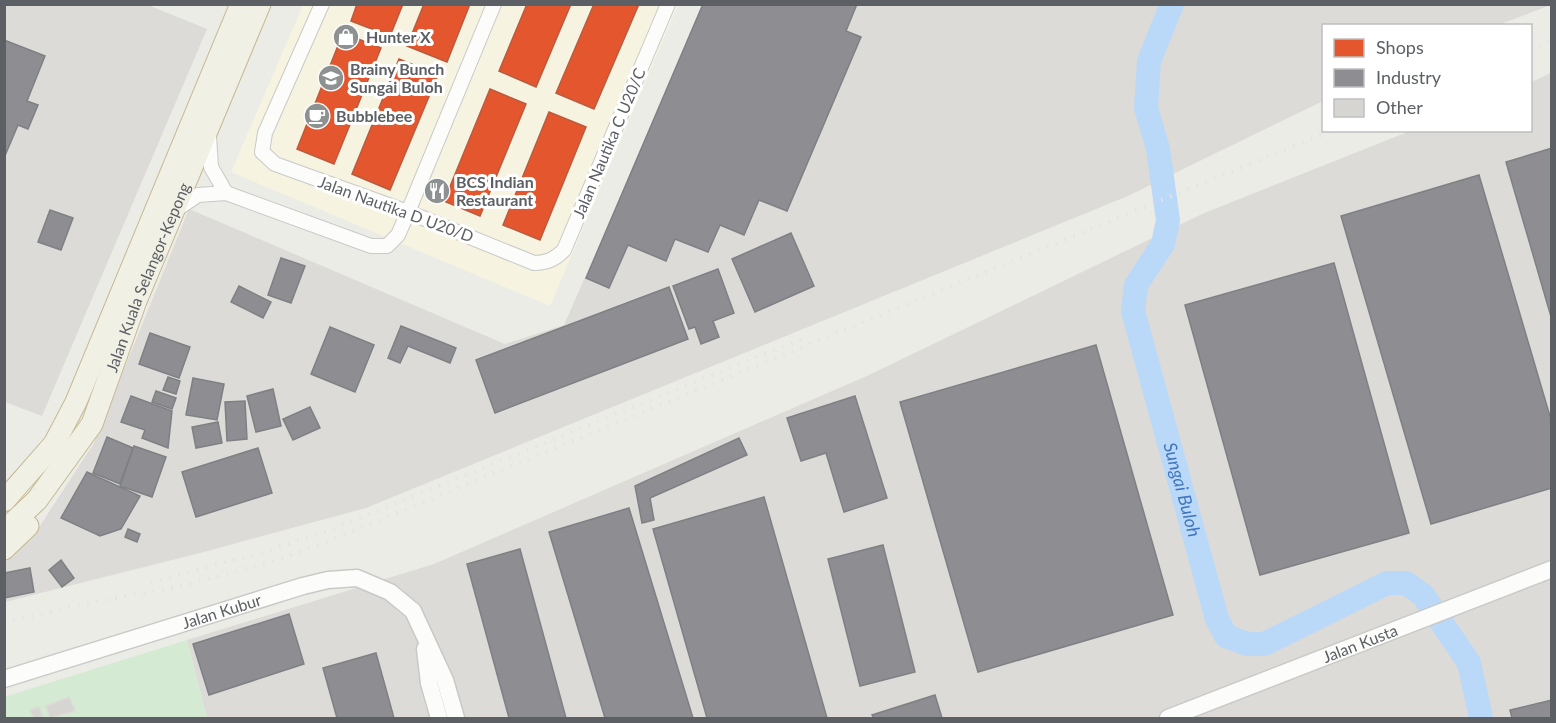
<svg xmlns="http://www.w3.org/2000/svg" width="1556" height="723" font-family="Lato,sans-serif">
<style>
.commercial{fill:#f6f3e0}
.industrial{fill:#dcdbd7}
.green{fill:#d4ead3}
.shops{fill:#e4572e;stroke:#bb5a3e;stroke-width:1.5}
.industry{fill:#8d8d92;stroke:#7e8084;stroke-width:1.5}
.lines{fill:none;stroke-linecap:round;stroke-linejoin:round}
.river{stroke:#bad9f8;stroke-width:24}
.building{fill:#d6d5d2;stroke:#dcdbd6;stroke-width:1.5}
.minor-casing{stroke:#c9c9c7;stroke-width:16}
.tertiary-casing{stroke:#c9c9c7;stroke-width:19}
.trunk-casing{stroke:#c5b993;stroke-width:23}
.minor{stroke:#fcfcfb;stroke-width:14}
.tertiary{stroke:#fcfcfb;stroke-width:16}
.trunk{stroke:#f1f0e4;stroke-width:21}
.rail{stroke:#e3e4e3;stroke-width:4;stroke-dasharray:1.5 8;stroke-linecap:butt}
.labels{text-anchor:middle;stroke-width:6;stroke-linejoin:round;paint-order:stroke}
.poi-label{font-size:16px;font-weight:bold;fill:#5c6065;stroke:#fff;text-anchor:start}
.street-label{font-size:16px;fill:#5c6065;stroke:#fff}
.water-label{font-size:18px;font-style:italic;fill:#4075bf;stroke:#fff}
</style>
<rect width="100%" height="100%" fill="#ecece7"/>
<polygon class="commercial" points="303,5 678,5 550,306 231,172"/>
<g class="industrial">
<polygon points="4,5 148,5 207,29 42,416 5,402"/>
<polygon points="704,5 1551,5 1498,25 1324,26 1323,101 1128,196 366,508 200,553 5,602 5,562 36,532 94,443 189,209 505,344 564,325"/>
<polygon points="1551,73 1551,718 207,718 187,640 434,564 869,375 1202,214 1410,131 1530,130 1531,82"/>
</g>
<polygon class="green" points="187,640 207,718 5,718 4,697"/>
<g class="shops">
<polygon points="357,4 403,4 390,36 351,21"/>
<polygon points="424,4 470,4 447,62 407,46"/>
<polygon points="527,4 571,4 536,87 499,71"/>
<polygon points="594,4 639,4 594,109 556,93"/>
<polygon points="343,33 381,48 334,164 297,149"/>
<polygon points="399,59 438,75 390,190 352,174"/>
<polygon points="490,89 526,104 480,216 444,201"/>
<polygon points="549,112 586,127 540,240 503,225"/>
</g>
<g class="industry">
<polygon points="703,4 857,4 846,31 861,37 787,211 759,200 744,235 720,225 708,252 675,239 666,261 628,245 609,288 586,278"/>
<polygon points="4,40 45,56 27,101 38,105 28,129 18,125 4,158"/>
<polygon points="1552,148 1552,320 1506,162"/>
<polygon points="1479,175 1552,423 1552,488 1431,524 1341,216"/>
<polygon points="50,210 73,218 61,250 38,242"/>
<polygon points="791,233 814,286 755,312 732,259"/>
<polygon points="281,258 305,266 291,303 268,295"/>
<polygon points="1334,263 1409,533 1260,575 1185,305"/>
<polygon points="718,269 734,313 713,321 719,337 701,344 695,327 689,329 673,286"/>
<polygon points="239,286 271,302 263,318 231,302"/>
<polygon points="669,287 688,339 495,413 476,360"/>
<polygon points="401,326 456,348 450,363 408,346 400,363 388,358"/>
<polygon points="330,327 374,345 355,392 311,374"/>
<polygon points="150,333 190,347 179,378 139,364"/>
<polygon points="1096,345 1173,615 978,672 900,402"/>
<polygon points="168,377 180,381 176,394 163,390"/>
<polygon points="193,378 224,384 217,420 186,415"/>
<polygon points="273,389 281,426 256,432 247,396"/>
<polygon points="156,391 176,398 172,409 152,402"/>
<polygon points="131,396 172,411 168,448 142,438 145,430 121,422"/>
<polygon points="855,396 887,498 844,512 826,453 801,461 787,418"/>
<polygon points="245,401 247,439 227,441 225,402"/>
<polygon points="310,407 320,428 293,440 283,419"/>
<polygon points="218,422 222,443 196,448 192,427"/>
<polygon points="107,437 133,448 120,484 93,473"/>
<polygon points="739,438 747,455 650,498 654,520 642,523 635,486"/>
<polygon points="134,446 166,457 152,497 120,486"/>
<polygon points="258,448 272,493 196,517 182,472"/>
<polygon points="87,472 140,496 121,529 100,536 61,518"/>
<polygon points="764,497 827,718 707,718 653,529"/>
<polygon points="629,508 693,718 605,718 549,532"/>
<polygon points="128,529 140,534 137,542 125,537"/>
<polygon points="883,545 915,672 860,686 828,559"/>
<polygon points="520,549 566,718 509,718 467,564"/>
<polygon points="61,560 74,578 62,587 49,570"/>
<polygon points="30,568 34,592 4,598 4,573"/>
<polygon points="289,614 304,664 209,695 193,644"/>
<polygon points="376,653 394,718 337,718 323,668"/>
<polygon points="935,695 942,718 874,718 872,715"/>
<polygon points="1552,700 1552,718 1512,718 1510,710"/>
</g>
<g class="lines">
<path class="river" id="s1" d="M 1172,4 L 1149,61 L 1146,108 L 1158,149 L 1168,220 L 1163,244 L 1136,285 L 1133,311 L 1217,619 L 1226,636 L 1247,644 L 1264,644 L 1387,583 L 1406,583 L 1423,595 L 1469,663 L 1481,718"/>
</g>
<g class="building">
<polygon points="69,697 75,711 50,718 46,706"/>
<polygon points="39,707 43,717 34,718 30,710"/>
</g>
<g class="lines">
<g class="minor-casing">
<g id="minor">
<path d="M 322,4 L 265,133 L 262,152 L 275,164 L 408,212 L 534,263 C 547,263 555,259 564,250 L 668,4"/>
<polyline points="209,136 211,167 226,193"/>
<polyline points="177,209 198,195 226,193 371,246 387,246 398,235 408,212 494,4"/>
</g>
</g>
<g class="tertiary-casing">
<g id="tertiary">
<polyline points="425,649 429,683 439,718"/>
<path id="s2" d="M 4,679 L 303,586 L 328,580 L 357,578 L 390,592 L 413,611 L 445,680 L 456,718"/>
<path id="s3" d="M 1168,718 L 1552,569"/>
</g>
</g>
<g class="trunk-casing">
<g id="trunk">
<polyline points="4,501 54,444 76,402 241,4"/>
<path id="s4" d="M 4,531 L 37,500 L 92,424 L 136,301 L 260,4"/>
<polyline points="4,549 28,526"/>
</g>
</g>
<use href="#minor" class="minor"/>
<use href="#tertiary" class="tertiary"/>
<use href="#trunk" class="trunk"/>
<g class="rail">
<polyline points="1530,49 1552,40"/>
<polyline points="151,583 264,552 327,531 804,338"/>
<polyline points="4,623 82,604 182,586 283,558 331,540 1333,130"/>
</g>
</g>
<defs>
<g id="shop-disc" transform="scale(1.35)"><circle r="9.5" fill="#8e9192" stroke="#fff"/><path d="M-5-2.5h2.3a2.7 3.5 0 0 1 5.4 0H5L5.5 6h-11ZM-1.5-2.5h3a1.5 2.3 0 0 0-3 0Z" fill="#fff"/></g>
<g id="school-disc" transform="scale(1.35)"><circle r="9.5" fill="#8e9192" stroke="#fff"/><path d="M0-5L7-2L0 1L-7-2ZM-4 1L0 2.5L4 1V4Q0 6-4 4Z" fill="#fff"/></g>
<g id="cafe-disc" transform="scale(1.35)"><circle r="9.5" fill="#8e9192" stroke="#fff"/><path d="M-5.5-4.5H6V0H3Q3 3.5 0 3.5H-2.5Q-5.5 3.5-5.5 0ZM3-3.2v2h1.7v-2ZM-6 4.5H4V6H-6Z" fill="#fff"/></g>
<g id="restaurant-disc" transform="scale(1.35)"><circle r="9.5" fill="#8e9192" stroke="#fff"/><path d="M-5-6h1v4h1v-4h1v4h1v-4h1v5L-1.5 .5V6h-2V.5L-5-1ZM5-6V6H3V1.5H1.5Q1.5-4 5-6Z" fill="#fff"/></g>
</defs>
<g fill-rule="evenodd">
<use href="#shop-disc" x="346" y="37"/>
<use href="#school-disc" x="331" y="78"/>
<use href="#cafe-disc" x="317" y="116"/>
<use href="#restaurant-disc" x="437" y="191"/>
</g>
<g class="labels">
<g class="poi-label">
<text x="366" y="43">Hunter X</text>
<text x="350" y="75">Brainy Bunch<tspan x="350" dy="18">Sungai Buloh</tspan></text>
<text x="336" y="122">Bubblebee</text>
<text x="456" y="188">BCS Indian<tspan x="456" dy="18">Restaurant</tspan></text>
</g>
<g class="street-label">
<text transform="translate(609 143) rotate(-67)" y="6">Jalan Nautika C U20/C</text>
<text transform="translate(396 209) rotate(20)" y="6">Jalan Nautika D U20/D</text>
<text dy="6" stroke="none"><textPath href="#s4" startOffset="296">Jalan Kuala Selangor-Kepong</textPath></text>
<text dy="6" stroke="none"><textPath href="#s2" startOffset="228">Jalan Kubur</textPath></text>
<text dy="6" stroke="none"><textPath href="#s3" startOffset="206">Jalan Kusta</textPath></text>
</g>
<g class="water-label">
<text dy="6" stroke="none"><textPath href="#s1" startOffset="508">Sungai Buloh</textPath></text>
</g>
</g>
<rect width="1556" height="723" fill="none" stroke="#5c6065" stroke-width="12"/>
<rect x="1322" y="24" width="210" height="108" fill="#ffffff" stroke="#bebfc1" stroke-width="1.5"/>
<rect x="1334" y="39" width="30" height="18" fill="#e4572e" stroke="#bebfc1" stroke-width="1.5"/>
<text x="1376" y="54" font-size="18" fill="#5c6065">Shops</text>
<rect x="1334" y="69" width="30" height="18" fill="#8d8d92" stroke="#bebfc1" stroke-width="1.5"/>
<text x="1376" y="84" font-size="18" fill="#5c6065">Industry</text>
<rect x="1334" y="99" width="30" height="18" fill="#d6d5d2" stroke="#bebfc1" stroke-width="1.5"/>
<text x="1376" y="114" font-size="18" fill="#5c6065">Other</text>
</svg>
